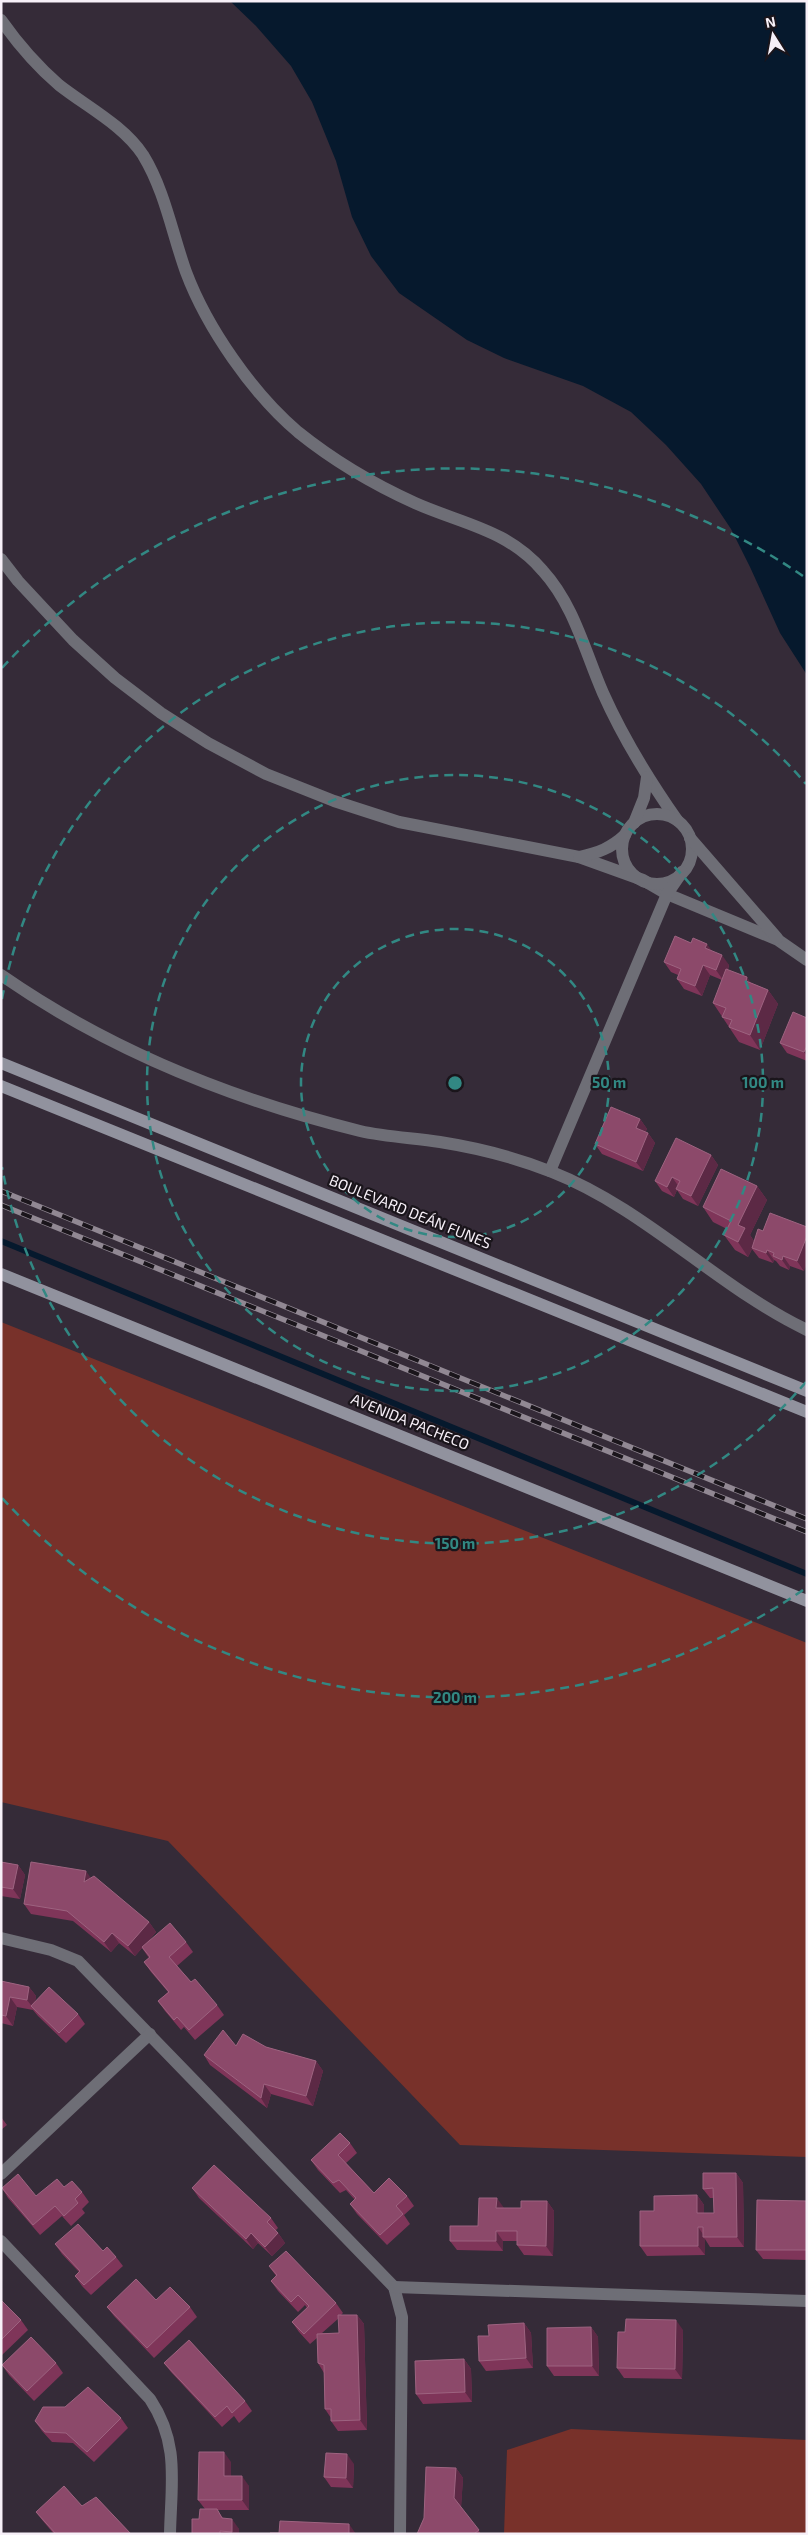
<svg xmlns="http://www.w3.org/2000/svg" width="808" height="2535" font-family="'Exo 2',sans-serif">
<style>
.green{fill:#78312a}
.water{fill:#06192d}
.lines{fill:none;stroke-linecap:round;stroke-linejoin:round}
.stream{stroke:#06192d;stroke-width:6}
.street{stroke:#6e6e76;stroke-width:12}
.secondary{stroke:#91929e;stroke-width:12}
.rail-casing{stroke:#918893;stroke-width:5.5}
.rail{stroke:#1a151b;stroke-width:4;stroke-dasharray:11;stroke-linecap:butt}
.wall{fill:#7f3559;fill-rule:evenodd}
.shaded-wall{fill:#5c2945}
.building{fill:#8c496a;stroke:#9d6380}
.ring{fill:none;stroke:#328883;stroke-width:2.5;stroke-dasharray:9 6}
.labels{text-anchor:middle;stroke-width:4.5;stroke-linejoin:round;paint-order:stroke}
.street-label{font-size:15px;fill:#f7f0f8;stroke:#1a151b}
.centre{fill:#328883;stroke:#1a151b;stroke-width:2.5}
.ring-label{font-size:15px;text-anchor:middle;font-weight:bold;fill:#328883;stroke:#1a151b;stroke-width:4.5;stroke-linejoin:round;paint-order:stroke}
</style>
<rect width="100%" height="100%" fill="#352b38"/>
<g class="green">
<polygon points="1,1322 807,1643 807,2157 460,2145 168,1841 1,1802"/>
<polygon points="571,2429 807,2440 807,2534 504,2534 507,2450"/>
</g>
<polygon class="water" points="230,1 807,1 807,675 780,633 750,567 731,529 701,484 666,445 631,412 583,386 504,358 467,340 399,293 371,256 352,217 336,161 312,102 291,66 256,26"/>
<g class="lines">
<polyline class="stream" points="1,1241 807,1574"/>
<g class="street">
<path d="M 1,20 C 18,44 37,66 59,85 C 87,107 123,125 143,155 C 165,191 172,233 186,272 C 207,328 253,394 298,432 C 334,461 373,484 415,503 C 462,524 507,529 543,571 C 574,605 585,652 603,693 C 623,738 649,780 677,820"/>
<polyline points="1,559 18,581 73,640 115,678 161,713 208,743 266,774 334,801 399,822 579,857 643,880 667,894 778,940 807,960"/>
<circle cx="657" cy="849" r="35"/>
<polyline points="634,823 644,798 647,777"/>
<polyline points="690,838 777,938"/>
<path d="M 579,857 C 598,853 611,848 625,835"/>
<path d="M 1,975 C 109,1050 234,1100 360,1131 C 386,1137 414,1138 440,1142 C 478,1148 517,1158 552,1172 C 646,1209 717,1287 807,1330"/>
<polyline points="550,1171 667,894 682,872"/>
<polyline points="1,1938 51,1950 78,1961 394,2287 402,2317 400,2534"/>
<polyline points="1,2174 150,2034"/>
<path d="M 1,2241 L 150,2399 C 180,2444 171,2483 170,2534"/>
<polyline points="394,2287 807,2301"/>
</g>
<g class="secondary">
<polyline points="1,1063 807,1391"/>
<polyline points="1,1086 807,1412"/>
<polyline points="1,1274 807,1601"/>
</g>
<g class="rail-casing">
<g id="rail">
<polyline points="1,1191 807,1519"/>
<polyline points="1,1205 807,1532"/>
</g>
</g>
<use href="#rail" class="rail"/>
</g>
<g class="wall">
<polygon points="712,951 729,965 728,970 751,983 768,990 778,1004 760,1050 739,1042 713,1003 722,980 710,975 702,996 684,989 677,979 678,975 671,972 664,962"/>
<polygon points="807,1018 807,1061 787,1053 780,1043"/>
<polygon points="640,1119 647,1129 645,1132 648,1133 655,1143 643,1171 602,1154 595,1144"/>
<polygon points="711,1155 718,1165 698,1206 683,1199 677,1190 674,1197 662,1191 655,1181"/>
<polygon points="757,1186 767,1200 750,1235 754,1241 763,1231 770,1213 804,1271 790,1266 789,1270 780,1266 776,1261 774,1260 773,1263 759,1258 752,1249 748,1257 735,1250 724,1235 727,1229 713,1222 703,1207"/>
<polygon points="1,1862 18,1865 25,1875 20,1899 1,1896"/>
<polygon points="91,1878 149,1922 156,1932 145,1945 186,1942 193,1952 177,1966 191,1982 217,2005 224,2015 195,2040 184,2027 181,2030 165,2011 158,2001 168,1992 151,1972 144,1962 149,1958 142,1948 135,1956 119,1943 111,1952 73,1921 31,1914 24,1904"/>
<polygon points="1,1981 29,1987 36,1996 35,2001 78,2014 85,2024 66,2043 38,2016 33,2010 17,2007 13,2026 1,2023"/>
<polygon points="236,2046 266,2047 316,2061 323,2071 313,2106 271,2094 267,2108 210,2065 204,2055"/>
<polygon points="1,2117 7,2125 1,2130"/>
<polygon points="350,2143 357,2153 346,2163 374,2193 407,2196 414,2206 404,2215 410,2224 387,2245 357,2214 350,2204 355,2200 346,2190 340,2193 318,2170 311,2160"/>
<polygon points="736,2173 743,2183 744,2247 710,2247 705,2239 705,2255 647,2256 640,2246 697,2195 704,2205 704,2213 714,2213 714,2198 710,2198 703,2189"/>
<polygon points="64,2187 82,2192 89,2202 82,2209 85,2213 71,2226 62,2216 40,2235 8,2198 2,2188 36,2196"/>
<polygon points="192,2188 271,2218 278,2228 276,2230 285,2243 272,2256 258,2243 253,2249 199,2198"/>
<polygon points="547,2201 554,2211 553,2256 524,2255 517,2245 517,2241 503,2241 503,2251 457,2250 450,2241 478,2226 504,2208 521,2208"/>
<polygon points="807,2201 807,2260 763,2259 756,2250"/>
<polygon points="55,2244 103,2251 116,2257 123,2266 91,2295 82,2286 75,2276 79,2272 62,2254"/>
<path d="M 269,2266 L 336,2303 L 343,2313 L 341,2315 L 357,2315 L 364,2324 L 367,2430 L 338,2431 L 331,2421 L 331,2418 L 325,2409 L 324,2373 L 318,2363 L 317,2338 L 310,2344 L 299,2332 L 292,2322 L 307,2308 L 305,2305 L 298,2312 L 278,2291 L 271,2281 L 276,2276 ZM 339,2318 L 339,2333 L 322,2333 Z"/>
<polygon points="1,2300 21,2320 28,2330 1,2356"/>
<polygon points="156,2300 190,2307 197,2317 154,2358 114,2316 107,2307"/>
<polygon points="524,2323 531,2333 533,2368 486,2371 479,2361 489,2336"/>
<polygon points="591,2327 598,2337 599,2376 554,2376 547,2366"/>
<polygon points="683,2330 682,2379 624,2378 617,2368 625,2332"/>
<polygon points="464,2359 471,2369 472,2402 423,2404 416,2394"/>
<polygon points="56,2363 63,2373 34,2401 9,2375 2,2365"/>
<polygon points="164,2363 245,2401 252,2411 239,2423 234,2416 222,2427 171,2372"/>
<polygon points="121,2418 128,2428 94,2462 73,2443 52,2442 42,2431 35,2421"/>
<polygon points="231,2462 231,2476 249,2486 249,2510 217,2510 223,2518 239,2529 239,2534 192,2534 205,2509 198,2500"/>
<polygon points="354,2464 353,2488 331,2487 324,2477"/>
<polygon points="456,2468 463,2478 461,2507 481,2534 417,2534"/>
<polygon points="82,2506 131,2534 54,2534 43,2521 36,2512"/>
</g>
<g class="shaded-wall">
<polygon points="707,944 714,954 705,948"/>
<polygon points="722,955 729,965 723,980 716,970"/>
<polygon points="703,965 710,975 702,996 695,986"/>
<polygon points="747,977 757,992 746,981"/>
<polygon points="768,990 778,1004 760,1050 750,1035"/>
<polygon points="807,1046 807,1056 804,1052"/>
<polygon points="640,1119 647,1129 643,1138 636,1128"/>
<polygon points="648,1133 655,1143 643,1171 636,1162"/>
<polygon points="711,1155 718,1165 698,1206 691,1196"/>
<polygon points="672,1177 679,1187 676,1189 677,1190 674,1197 667,1187"/>
<polygon points="757,1186 767,1200 750,1235 755,1243 748,1257 738,1242 738,1225"/>
<polygon points="807,1236 807,1264 804,1271 797,1261"/>
<polygon points="767,1250 774,1260 773,1263 766,1253"/>
<polygon points="783,1256 790,1266 789,1270 782,1260"/>
<polygon points="18,1865 25,1875 20,1899 13,1889"/>
<polygon points="86,1871 93,1881 84,1882"/>
<polygon points="149,1922 156,1932 135,1956 128,1946"/>
<polygon points="112,1933 119,1943 111,1952 104,1942"/>
<polygon points="29,1987 36,1996 34,2009 27,2000"/>
<polygon points="10,1997 17,2007 13,2026 6,2016"/>
<polygon points="316,2061 323,2071 313,2106 306,2096"/>
<polygon points="264,2084 271,2094 267,2108 261,2098"/>
<polygon points="736,2173 743,2183 744,2247 737,2237"/>
<polygon points="697,2195 704,2205 704,2223 697,2213"/>
<polygon points="497,2198 504,2208 496,2208"/>
<polygon points="547,2201 554,2211 553,2256 546,2246"/>
<polygon points="698,2227 705,2237 703,2237 705,2239 705,2255 698,2246"/>
<polygon points="496,2231 503,2241 503,2251 496,2241"/>
<polygon points="251,2233 258,2243 253,2249 246,2239"/>
<polygon points="278,2233 285,2243 272,2256 265,2247"/>
<polygon points="357,2315 364,2324 367,2430 360,2420"/>
<polygon points="676,2320 683,2330 682,2379 675,2369"/>
<polygon points="524,2323 531,2333 533,2368 526,2358"/>
<polygon points="591,2327 598,2337 599,2376 592,2366"/>
<polygon points="464,2359 471,2369 472,2402 465,2392"/>
<polygon points="224,2452 231,2462 231,2486 224,2476"/>
<polygon points="347,2454 354,2464 353,2488 346,2478"/>
<polygon points="456,2468 463,2478 461,2508 454,2498"/>
<polygon points="242,2476 249,2486 249,2510 242,2500"/>
<polygon points="232,2519 239,2529 239,2534 233,2534 232,2532"/>
<polygon points="349,2524 356,2534 349,2534"/>
</g>
<g class="building">
<polygon points="675,936 691,943 693,938 707,944 705,948 722,955 716,970 703,965 695,986 677,979 681,969 664,962"/>
<polygon points="726,969 747,977 746,981 768,990 750,1035 729,1027 732,1020 722,1017 726,1008 713,1003"/>
<polygon points="793,1012 807,1018 807,1046 804,1052 780,1043"/>
<polygon points="611,1107 640,1119 636,1128 648,1133 636,1162 595,1144"/>
<polygon points="676,1138 711,1155 691,1196 676,1189 680,1181 672,1177 667,1187 655,1181"/>
<polygon points="721,1169 757,1186 738,1225 745,1228 738,1242 724,1235 731,1221 703,1207"/>
<polygon points="770,1213 807,1227 807,1236 797,1261 783,1256 782,1260 773,1256 774,1253 767,1250 766,1253 752,1248 758,1229 763,1231"/>
<polygon points="1,1862 18,1865 13,1889 1,1887"/>
<polygon points="31,1862 86,1871 84,1882 94,1876 149,1922 128,1946 112,1933 104,1942 67,1911 24,1904"/>
<polygon points="170,1923 186,1942 169,1957 191,1982 195,1979 217,2005 189,2030 177,2017 174,2020 158,2001 169,1992 144,1962 150,1957 142,1947"/>
<polygon points="1,1981 29,1987 27,2000 10,1997 6,2016 1,2015"/>
<polygon points="49,1987 78,2014 59,2033 31,2006"/>
<polygon points="223,2030 236,2046 243,2034 266,2047 316,2061 306,2096 264,2084 261,2098 204,2055"/>
<polygon points="340,2133 350,2143 338,2155 374,2193 389,2178 407,2196 396,2206 403,2214 380,2235 350,2204 356,2198 339,2180 333,2183 311,2160"/>
<polygon points="214,2165 271,2218 267,2222 278,2233 265,2247 251,2233 246,2239 192,2188"/>
<polygon points="703,2173 736,2173 737,2237 703,2237 703,2227 698,2227 698,2246 640,2246 640,2211 654,2211 654,2196 697,2195 697,2213 714,2213 713,2188 703,2189"/>
<polygon points="18,2174 36,2196 57,2179 64,2187 72,2181 82,2192 75,2199 78,2203 64,2216 55,2206 33,2225 2,2188"/>
<polygon points="479,2198 497,2198 496,2208 521,2208 521,2201 547,2201 546,2246 517,2245 517,2231 496,2231 496,2241 450,2241 450,2226 478,2226"/>
<polygon points="757,2200 807,2201 807,2250 756,2250"/>
<polygon points="78,2224 103,2251 107,2247 116,2257 84,2285 75,2276 80,2271 55,2244"/>
<polygon points="286,2251 336,2303 304,2334 292,2322 309,2306 298,2295 291,2302 271,2281 277,2275 269,2266"/>
<polygon points="136,2279 156,2300 170,2287 190,2307 147,2348 107,2307"/>
<polygon points="1,2300 21,2320 1,2340"/>
<polygon points="338,2315 357,2315 360,2420 331,2421 331,2409 325,2409 324,2365 318,2363 317,2334 339,2333"/>
<polygon points="626,2319 676,2320 675,2369 617,2368 618,2332 625,2332"/>
<polygon points="524,2323 526,2358 479,2361 478,2336 489,2336 488,2325"/>
<polygon points="591,2327 592,2366 547,2366 547,2328"/>
<polygon points="31,2337 56,2363 27,2391 2,2365"/>
<polygon points="189,2340 245,2401 232,2413 227,2406 215,2417 164,2363"/>
<polygon points="464,2359 465,2392 416,2394 415,2361"/>
<polygon points="88,2387 121,2418 87,2452 66,2433 45,2432 35,2421 43,2407 65,2407"/>
<polygon points="199,2452 224,2452 224,2476 242,2476 242,2500 198,2500"/>
<polygon points="326,2453 347,2454 346,2478 324,2477"/>
<polygon points="426,2467 456,2468 454,2498 479,2530 474,2534 417,2534 424,2518"/>
<polygon points="64,2486 82,2506 96,2497 131,2534 56,2534 36,2512"/>
<polygon points="200,2509 217,2509 222,2518 232,2519 232,2532 220,2531 220,2534 192,2534 192,2519 199,2519"/>
<polygon points="280,2521 349,2524 349,2534 270,2534 270,2533 279,2533"/>
</g>
<g class="ring">
<circle cx="455" cy="1083" r="154"/>
<circle cx="455" cy="1083" r="308"/>
<path d="M806 1382A461 461 0 0 1 2 1167M2 999A461 461 0 0 1 806 784"/>
<path d="M803 1590A615 615 0 0 1 2 1498M2 668A615 615 0 0 1 803 576"/>
</g>
<g class="labels">
<g class="street-label">
<text transform="translate(410 1212) rotate(22)" y="5">BOULEVARD DEÁN FUNES</text>
<text transform="translate(410 1422) rotate(22)" y="5">AVENIDA PACHECO</text>
</g>
</g>
<circle cx="455" cy="1083" r="8" class="centre"/>
<g class="ring-label">
<text x="609" y="1088">50 m</text>
<text x="763" y="1088">100 m</text>
<text x="455" y="1549">150 m</text>
<text x="455" y="1703">200 m</text>
</g>
<rect width="808" height="2535" fill="none" stroke="#f7f0f8" stroke-width="5"/>
<g transform="translate(773 35) rotate(349)" stroke="#1a151b" stroke-width="4" paint-order="stroke">
<path d="M0-4L9 19L0 12L-9 19Z" fill="#f7f0f8"/>
<text y="-8" font-size="14" font-weight="bold" text-anchor="middle" fill="#f7f0f8">N</text>
</g>
</svg>
